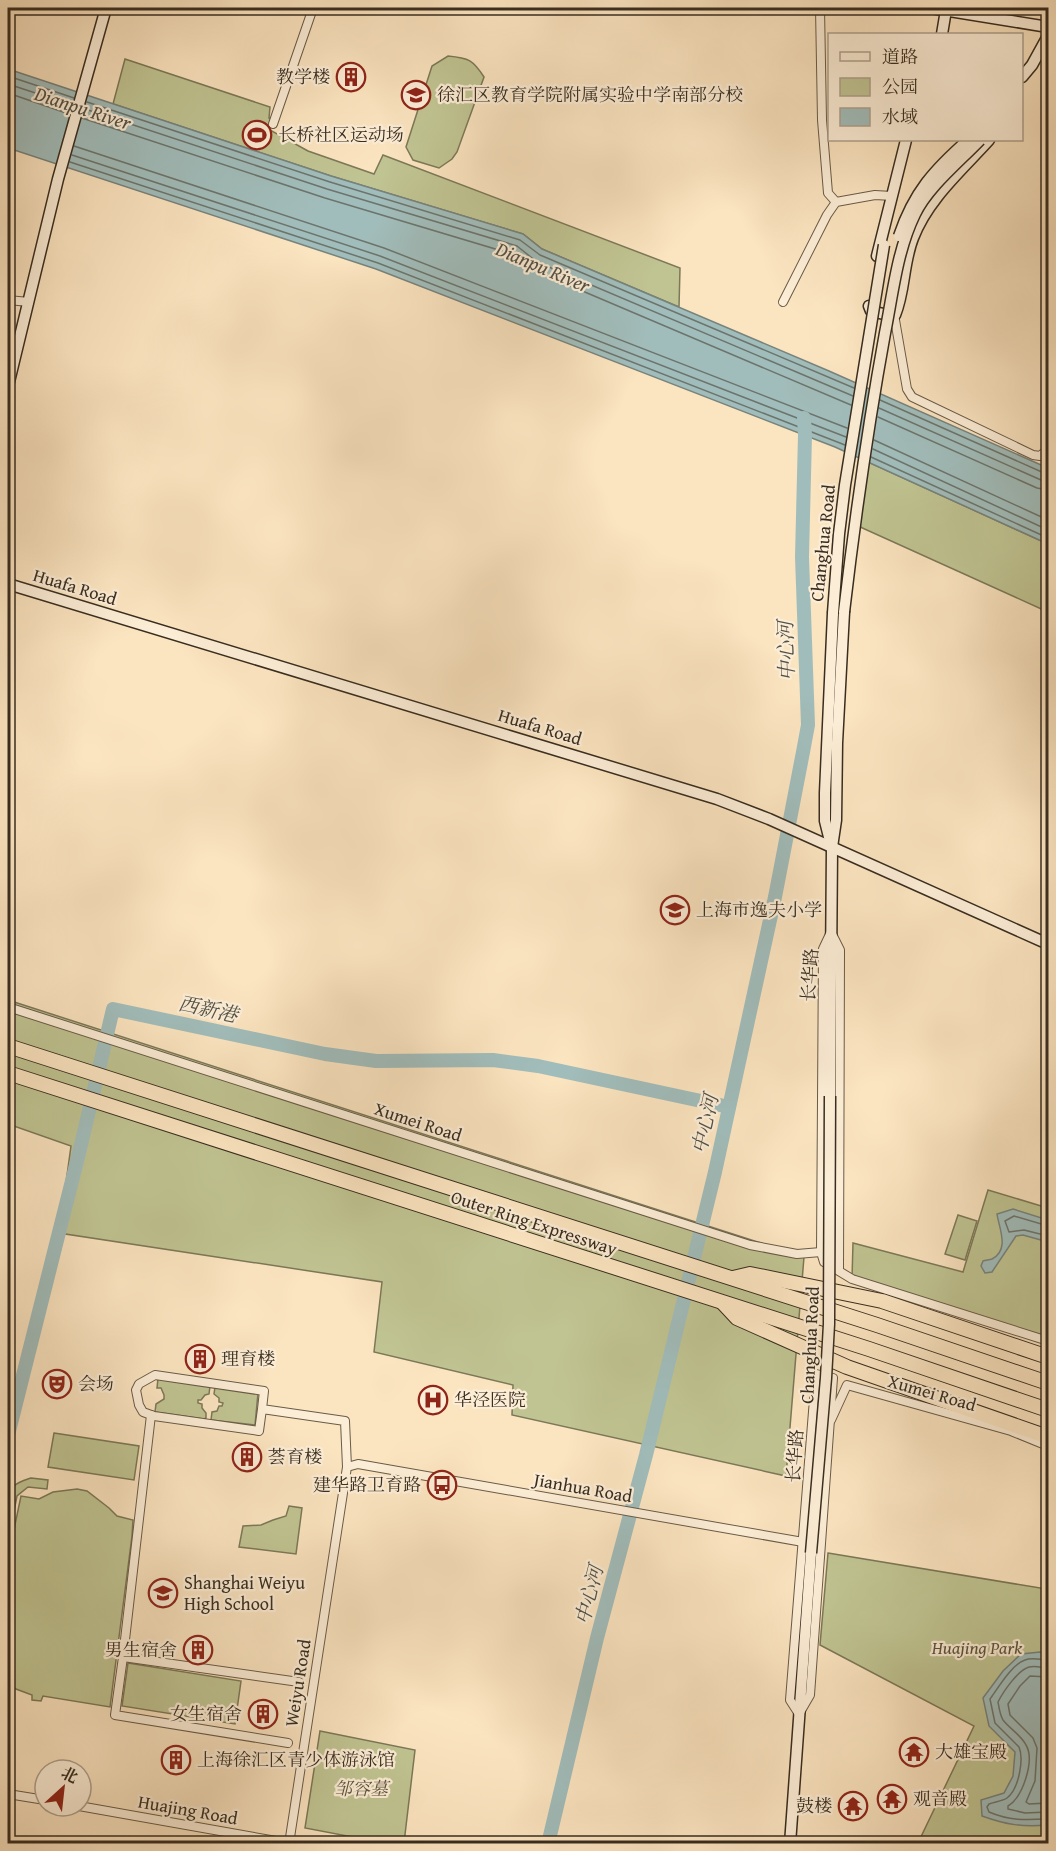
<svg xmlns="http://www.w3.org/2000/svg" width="1056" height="1851" font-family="'Gentium Book Plus','Noto Serif SC',serif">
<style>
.green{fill:#c0c492;stroke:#7c7858;stroke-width:1.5}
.water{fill:#a1bdbb;stroke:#77837d;stroke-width:1.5}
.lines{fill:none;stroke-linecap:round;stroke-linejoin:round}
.shore{stroke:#6c756d;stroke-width:1.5}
.river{stroke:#a1bdbb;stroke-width:14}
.street-casing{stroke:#695b47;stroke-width:10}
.secondary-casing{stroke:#382d1f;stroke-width:13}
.highway-casing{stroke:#382d1f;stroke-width:16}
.street{stroke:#fcedd6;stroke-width:8}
.secondary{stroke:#fcedd6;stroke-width:10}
.highway{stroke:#fbe4c0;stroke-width:14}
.secondary-bridge-casing{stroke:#382d1f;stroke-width:13;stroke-linecap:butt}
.secondary-bridge{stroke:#fcedd6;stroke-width:10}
.labels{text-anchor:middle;stroke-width:4.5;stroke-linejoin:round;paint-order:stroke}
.poi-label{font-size:18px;fill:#382d1f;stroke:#fcedd6;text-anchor:start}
.street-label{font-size:18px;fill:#382d1f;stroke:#fcedd6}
.park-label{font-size:18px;font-style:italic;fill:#5a533c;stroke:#fcedd6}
.water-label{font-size:20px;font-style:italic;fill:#525146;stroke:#fcedd6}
</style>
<rect width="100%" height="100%" fill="#fbe4c0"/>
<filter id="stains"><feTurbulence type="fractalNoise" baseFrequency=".00333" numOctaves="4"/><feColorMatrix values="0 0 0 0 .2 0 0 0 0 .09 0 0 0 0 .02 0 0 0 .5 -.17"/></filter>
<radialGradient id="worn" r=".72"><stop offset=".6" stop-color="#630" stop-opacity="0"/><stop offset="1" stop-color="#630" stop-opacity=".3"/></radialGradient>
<g class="green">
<path d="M 448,56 C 469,58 473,60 484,77 L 457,152 L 452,159 L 439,168 L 413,160 L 406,147 L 432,66 Z"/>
<polygon points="125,59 270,107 269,118 271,119 268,129 308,151 374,174 383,155 680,268 679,307 542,249 523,234 331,176 113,104"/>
<polygon points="866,461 1048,544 1048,612 858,526"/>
<polygon points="8,1000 804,1257 786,1476 512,1415 513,1385 374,1352 382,1282 59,1233 71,1146 8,1124"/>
<polygon points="988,1190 1048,1208 1048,1341 852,1279 853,1243 963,1272"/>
<polygon points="958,1215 977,1221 965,1260 945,1254"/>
<polygon points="158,1378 210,1386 209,1394 205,1395 201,1400 198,1400 198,1403 202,1404 202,1408 206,1413 206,1418 204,1419 155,1412 156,1404 164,1399 164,1395 161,1388 157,1388"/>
<polygon points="215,1387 258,1393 255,1425 211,1420 212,1412 217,1411 219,1406 222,1406 223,1403 219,1402 219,1398 214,1394"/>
<polygon points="54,1433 139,1446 134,1480 48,1467"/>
<path d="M 31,1478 L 48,1480 L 47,1489 L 28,1487 L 17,1496 L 8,1541 C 7,1527 3,1496 13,1487 C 17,1482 25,1480 31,1478 Z"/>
<polygon points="77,1489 87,1491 109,1508 117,1516 133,1520 132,1536 110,1707 43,1696 41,1701 32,1700 32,1695 16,1689 8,1682 8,1558 21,1496 39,1499 53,1492"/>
<polygon points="289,1506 302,1508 296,1554 239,1547 243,1526 261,1525 273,1520 286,1516"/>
<polygon points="828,1553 1046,1589 1048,1578 1048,1843 918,1843 974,1726 820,1645"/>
<polygon points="128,1663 241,1681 235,1724 122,1706"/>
<polygon points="320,1731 415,1750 404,1843 384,1843 305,1828"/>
</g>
<g class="water">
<polygon points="8,69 331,176 523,234 542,249 829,371 1048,468 1048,544 835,447 376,269 8,148"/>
<path d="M 1013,1209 L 1048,1220 L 1048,1242 L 1023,1235 L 1016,1236 L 992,1272 L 985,1273 L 981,1266 L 983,1261 C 985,1260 989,1260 992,1259 C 1010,1250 999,1228 997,1214 Z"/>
<path d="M 1040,1652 L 1048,1655 L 1048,1825 C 1022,1827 1007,1825 982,1816 L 981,1800 L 1004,1793 L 1013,1776 L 1015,1752 L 989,1726 L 983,1698 L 1003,1671 L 1021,1654 Z"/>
</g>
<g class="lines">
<g class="shore">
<polyline points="8,76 74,98"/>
<polyline points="8,84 72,105"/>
<polyline points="8,93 69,114"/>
<polyline points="87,102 330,182 520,240 540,255 854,388"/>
<polyline points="85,109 327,189 517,246 537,262 853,396"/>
<polyline points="82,118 325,198 512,254 533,270 851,405"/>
<polyline points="74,146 384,248 847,428"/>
<polyline points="72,155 380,256 846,437"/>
<polyline points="70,162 378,263 845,445"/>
<polyline points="880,400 1044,473 1048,473"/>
<polyline points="879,408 1041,480 1048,481"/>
<polyline points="878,417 1037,488 1048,490"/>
<polyline points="874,440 1048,520"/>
<polyline points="873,449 1048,530"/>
<polyline points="871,457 1048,538"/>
<polyline points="1048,1226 1014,1216 1005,1221 1009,1232 1024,1230 1048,1236"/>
<path d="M 1048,1660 C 1041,1660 1032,1657 1025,1660 C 1012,1664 998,1688 990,1699 L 995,1723 L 1019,1747 C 1024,1759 1019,1789 1007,1798 C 1003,1801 994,1802 989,1804 L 987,1807 L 989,1812 C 1010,1821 1026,1820 1048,1819"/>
<path d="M 1048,1668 C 1042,1668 1036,1665 1029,1667 C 1018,1670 1003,1692 998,1702 C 999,1708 1000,1715 1003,1720 C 1010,1729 1021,1735 1026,1745 C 1035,1760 1023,1797 1008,1806 L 1008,1809 L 1025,1813 L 1048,1812"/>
<polyline points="1048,1677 1030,1676 1020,1686 1008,1704 1010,1715 1033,1738 1037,1748 1035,1781 1026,1802 1029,1804 1048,1803"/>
</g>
<g class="river">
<polyline points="8,1435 80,1149 113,1009 325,1054 376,1061 493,1060 538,1066 729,1107"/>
<polyline points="548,1844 597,1638 646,1455 715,1172 775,897 803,752 808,725 802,557 805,435 804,418"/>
</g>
<g class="street-casing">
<g id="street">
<polyline points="820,8 822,120 828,193 836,202"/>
<polyline points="273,124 313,8"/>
<polyline points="8,300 29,302"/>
<polyline points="783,302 827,215 836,202 875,195 892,196"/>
<polyline points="892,316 895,320 907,389 912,397 1033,455 1040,456 1047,450 1048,446"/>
<polyline points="8,1007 750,1245 797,1254 821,1252"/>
<polyline points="839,1270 840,950 831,932 823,949 821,1252 824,1262 852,1279 1048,1341"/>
<polygon points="816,1374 833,1378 810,1695 799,1714 790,1700"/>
<polyline points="262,1409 264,1391 155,1375 139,1384 136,1390 139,1405 143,1412 154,1416 259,1431 262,1409 345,1421 347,1467"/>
<polyline points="151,1415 123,1657 299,1682"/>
<polyline points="831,1420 847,1385 1011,1431 1048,1446"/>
<polyline points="123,1657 115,1715 288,1743"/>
<polyline points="8,1794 45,1800"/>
<polyline points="79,1806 293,1844"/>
<polyline points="289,1844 347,1467 358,1464 803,1542"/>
</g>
</g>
<g class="secondary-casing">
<g id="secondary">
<polyline points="931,8 1048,27"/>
<polyline points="942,34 946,10"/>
<polyline points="1022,77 1032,65 1048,36"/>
<polyline points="877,256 906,140"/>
<path d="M 869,306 L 871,311 L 892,316 L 895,315 C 905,291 903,263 913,238 C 928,199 962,170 989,140"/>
<polyline points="8,386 58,179 106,8"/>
<polyline points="8,584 717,799 769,819 1048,944"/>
<polyline points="830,841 825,821 825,793 833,613"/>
<polyline points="830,1096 832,847 836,820 837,743 844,612"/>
<polyline points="790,1844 811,1553"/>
</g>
</g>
<g class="highway-casing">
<g id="highway">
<polyline points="8,1046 877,1325 1048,1383"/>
<polyline points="8,1073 869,1349 1048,1410"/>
<polyline points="733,1278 750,1274 882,1301 1048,1357"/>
<polyline points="723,1303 737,1318 847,1367 1048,1437"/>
</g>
</g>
<use href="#street" class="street"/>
<use href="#secondary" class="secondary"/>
<use href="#highway" class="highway"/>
<g class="secondary-bridge-casing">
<g id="secondary-bridge">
<path d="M 899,236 C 914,192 934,170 968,140"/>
<path d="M 844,612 C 855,518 868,426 885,333 C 893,293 897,251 915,214 C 928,187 959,162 980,140"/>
<polyline points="833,613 839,534 845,485 884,245"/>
<polyline points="811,1553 826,1378 829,1324 830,1096"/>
</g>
</g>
<use href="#secondary-bridge" class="secondary-bridge"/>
</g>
<defs>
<g id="building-ring" transform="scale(1.5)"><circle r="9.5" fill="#fcedd6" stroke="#8f2418" stroke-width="1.5"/><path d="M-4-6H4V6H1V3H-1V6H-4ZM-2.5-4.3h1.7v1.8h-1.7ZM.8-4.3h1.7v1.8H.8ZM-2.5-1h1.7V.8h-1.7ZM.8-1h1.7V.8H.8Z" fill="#8f2418"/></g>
<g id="school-ring" transform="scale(1.5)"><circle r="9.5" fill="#fcedd6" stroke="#8f2418" stroke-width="1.5"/><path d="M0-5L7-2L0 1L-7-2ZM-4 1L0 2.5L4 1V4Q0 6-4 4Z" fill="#8f2418"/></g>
<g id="stadium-ring" transform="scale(1.5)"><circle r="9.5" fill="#fcedd6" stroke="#8f2418" stroke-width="1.5"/><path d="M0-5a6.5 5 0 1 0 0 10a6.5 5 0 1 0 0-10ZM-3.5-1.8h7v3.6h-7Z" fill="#8f2418"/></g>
<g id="theatre-ring" transform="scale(1.5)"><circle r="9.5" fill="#fcedd6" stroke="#8f2418" stroke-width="1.5"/><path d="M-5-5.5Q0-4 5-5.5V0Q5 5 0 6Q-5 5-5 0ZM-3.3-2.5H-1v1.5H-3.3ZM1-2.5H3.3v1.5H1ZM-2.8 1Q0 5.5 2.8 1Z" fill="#8f2418"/></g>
<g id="hospital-ring" transform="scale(1.5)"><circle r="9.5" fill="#fcedd6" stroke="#8f2418" stroke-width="1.5"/><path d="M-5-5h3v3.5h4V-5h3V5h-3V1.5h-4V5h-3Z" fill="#8f2418"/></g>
<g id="bus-ring" transform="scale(1.5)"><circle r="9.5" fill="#fcedd6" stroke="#8f2418" stroke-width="1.5"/><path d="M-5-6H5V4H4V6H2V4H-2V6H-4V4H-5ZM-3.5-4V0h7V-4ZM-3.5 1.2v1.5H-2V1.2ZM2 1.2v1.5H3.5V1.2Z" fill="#8f2418"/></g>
<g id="temple-ring" transform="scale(1.5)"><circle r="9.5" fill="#fcedd6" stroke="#8f2418" stroke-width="1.5"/><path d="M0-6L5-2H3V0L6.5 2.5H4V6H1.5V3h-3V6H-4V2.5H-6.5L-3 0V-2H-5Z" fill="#8f2418"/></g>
</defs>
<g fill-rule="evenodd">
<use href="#building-ring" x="351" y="77"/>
<use href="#school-ring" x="416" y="95"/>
<use href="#stadium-ring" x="257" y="135"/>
<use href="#school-ring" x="675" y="910"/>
<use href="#building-ring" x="200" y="1359"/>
<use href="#theatre-ring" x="57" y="1384"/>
<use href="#hospital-ring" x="433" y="1400"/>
<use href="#building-ring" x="247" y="1457"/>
<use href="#bus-ring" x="442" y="1485"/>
<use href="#school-ring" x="163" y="1593"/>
<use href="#building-ring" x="198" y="1650"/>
<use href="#building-ring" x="263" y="1714"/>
<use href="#temple-ring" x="914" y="1752"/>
<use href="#building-ring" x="176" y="1760"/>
<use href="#temple-ring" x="892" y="1799"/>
<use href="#temple-ring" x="853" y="1806"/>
</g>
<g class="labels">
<g class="poi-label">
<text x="330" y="83" text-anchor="end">教学楼</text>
<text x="437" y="101">徐汇区教育学院附属实验中学南部分校</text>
<text x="278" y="141">长桥社区运动场</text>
<text x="696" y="916">上海市逸夫小学</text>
<text x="221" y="1365">理育楼</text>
<text x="78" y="1390">会场</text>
<text x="454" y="1406">华泾医院</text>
<text x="268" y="1463">荟育楼</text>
<text x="421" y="1491" text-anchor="end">建华路卫育路</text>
<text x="184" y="1589">Shanghai Weiyu<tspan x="184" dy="21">High School</tspan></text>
<text x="177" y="1656" text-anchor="end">男生宿舍</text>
<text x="242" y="1720" text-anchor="end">女生宿舍</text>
<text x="935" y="1758">大雄宝殿</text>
<text x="197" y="1766">上海徐汇区青少体游泳馆</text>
<text x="913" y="1805">观音殿</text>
<text x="832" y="1812" text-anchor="end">鼓楼</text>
</g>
<g class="street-label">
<text transform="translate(823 543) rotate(-84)" y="6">Changhua Road</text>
<text transform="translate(75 587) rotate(17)" y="6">Huafa Road</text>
<text transform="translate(540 727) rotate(17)" y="6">Huafa Road</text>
<text transform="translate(810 975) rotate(-86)" y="6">长华路</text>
<text transform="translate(418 1122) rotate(18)" y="6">Xumei Road</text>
<text transform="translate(534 1223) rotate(18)" y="6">Outer Ring Expressway</text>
<text transform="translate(810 1345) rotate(-87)" y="6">Changhua Road</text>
<text transform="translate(932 1393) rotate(16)" y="6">Xumei Road</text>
<text transform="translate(795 1456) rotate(-86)" y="6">长华路</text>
<text transform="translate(583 1488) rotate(10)" y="6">Jianhua Road</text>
<text transform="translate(298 1683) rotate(-81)" y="6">Weiyu Road</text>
<text transform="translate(188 1810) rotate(10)" y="6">Huajing Road</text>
</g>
<g class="park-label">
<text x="977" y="1654">Huajing Park</text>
<text x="361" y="1795">邹容墓</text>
</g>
<g class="water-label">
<text transform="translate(83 108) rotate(18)" y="7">Dianpu River</text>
<text transform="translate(543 267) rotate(23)" y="7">Dianpu River</text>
<text transform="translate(786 651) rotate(-92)" y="7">中心河</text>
<text transform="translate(208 1009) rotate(12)" y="7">西新港</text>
<text transform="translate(705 1124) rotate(-78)" y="7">中心河</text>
<text transform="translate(589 1595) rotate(-76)" y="7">中心河</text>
</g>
</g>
<rect width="1056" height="1851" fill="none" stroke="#fbe4c0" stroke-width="30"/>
<rect x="9" y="9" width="1038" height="1833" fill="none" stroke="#382d1f" stroke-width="3"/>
<rect x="15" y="15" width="1026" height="1821" fill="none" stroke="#382d1f" stroke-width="1.5"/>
<rect x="828" y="33" width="195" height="108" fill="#fcedd6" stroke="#aea08d" stroke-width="1.5"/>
<rect x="840" y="52" width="30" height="9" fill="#fcedd6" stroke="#aea08d" stroke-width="1.5"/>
<text x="882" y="63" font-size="18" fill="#382d1f">道路</text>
<rect x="840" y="78" width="30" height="18" fill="#c0c492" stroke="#aea08d" stroke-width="1.5"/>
<text x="882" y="93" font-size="18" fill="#382d1f">公园</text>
<rect x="840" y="108" width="30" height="18" fill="#a1bdbb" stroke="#aea08d" stroke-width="1.5"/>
<text x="882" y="123" font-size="18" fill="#382d1f">水域</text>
<g transform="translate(63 1788) rotate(27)"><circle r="28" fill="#fcedd6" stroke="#aea08d" stroke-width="1.5"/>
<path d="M0-4.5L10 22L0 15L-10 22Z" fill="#8f2418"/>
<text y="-9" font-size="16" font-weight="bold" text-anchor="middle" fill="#382d1f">北</text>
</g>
<rect width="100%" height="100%" filter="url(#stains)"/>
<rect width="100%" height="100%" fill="url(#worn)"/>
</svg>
